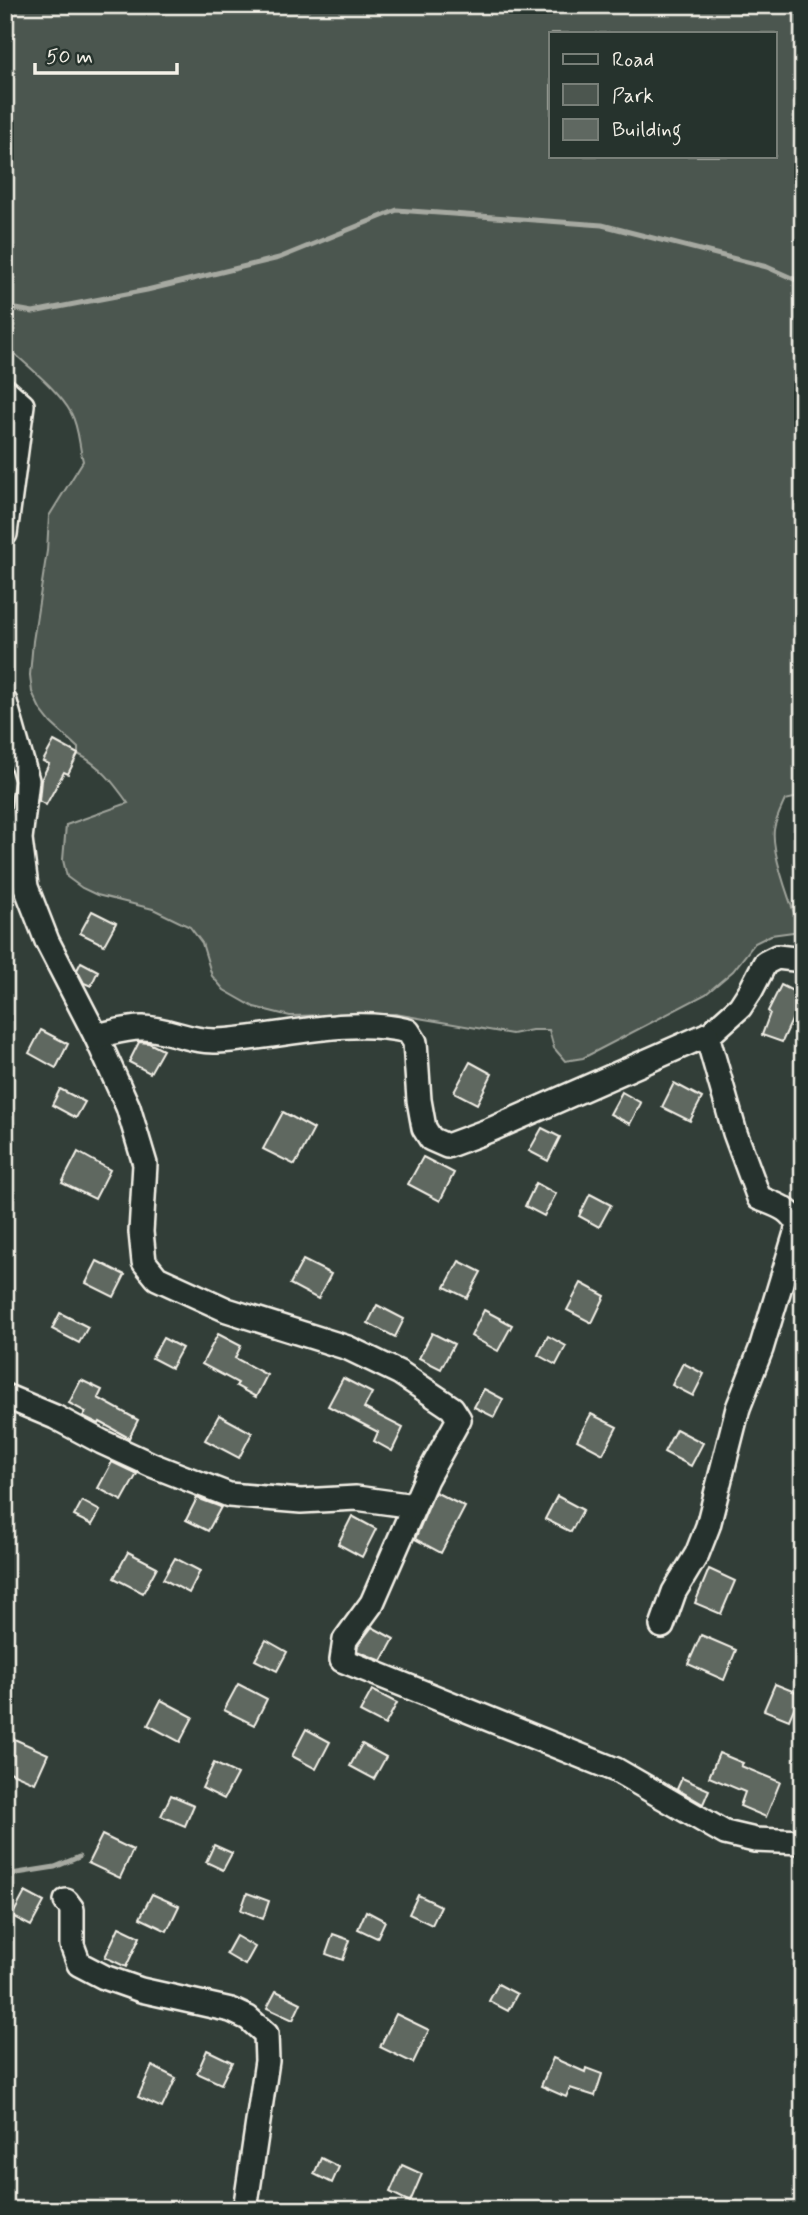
<svg xmlns="http://www.w3.org/2000/svg" width="808" height="2215" font-family="Mynerve,sans-serif">
<style>
.green{fill:#4c564f;stroke:#a0a49c;stroke-width:2;fill-rule:evenodd}
.lines{fill:none;stroke-linecap:round;stroke-linejoin:round}
.stream{stroke:#a6a9a1;stroke-width:5}
.building{fill:#5f6861;stroke:#f4f1e8;stroke-width:2}
.street-casing{stroke:#f4f1e8;stroke-width:28}
.street{stroke:#26332d;stroke-width:23}
</style>
<rect width="100%" height="100%" fill="#323e38"/>
<filter id="ink" filterUnits="userSpaceOnUse"><feTurbulence type="fractalNoise" baseFrequency=".0143" numOctaves="2"/><feDisplacementMap in="SourceGraphic" scale="14" xChannelSelector="R" yChannelSelector="G"/><feConvolveMatrix kernelMatrix="1 2 1 2 8 2 1 2 1" color-interpolation-filters="sRGB"/></filter>
<g filter="url(#ink)">
<path class="green" d="M 5,5 L 803,5 L 803,796 L 785,800 C 781,809 775,821 774,830 C 771,853 792,908 801,931 L 771,935 L 755,943 L 733,971 L 706,994 L 583,1058 L 565,1061 L 554,1048 L 549,1030 L 532,1030 L 512,1034 L 395,1014 L 290,1016 L 254,1007 L 224,990 L 212,976 L 202,943 L 190,927 L 153,909 L 97,895 L 82,888 L 67,877 L 63,860 L 66,825 L 128,803 C 113,782 101,766 78,754 L 78,748 L 51,723 L 40,709 L 32,692 L 30,675 L 33,641 L 47,551 L 49,516 L 83,461 C 79,446 79,427 71,413 C 59,390 24,363 5,345 ZM 551,33 L 775,33 L 775,156 L 551,156 Z"/>
<g class="lines">
<g class="stream">
<polyline points="5,307 33,312 147,290 279,258 397,210 602,225 767,267 803,283"/>
<polyline points="5,1875 55,1867 79,1857"/>
</g>
</g>
<g class="building">
<polygon points="54,741 78,754 68,774 64,772 46,805 39,801 41,780 49,764 43,761"/>
<polygon points="92,911 116,923 104,945 80,933"/>
<polygon points="81,962 98,971 91,986 84,983 77,970"/>
<polygon points="781,985 803,996 782,1042 762,1035 770,1013 768,1011"/>
<polygon points="41,1030 68,1044 56,1068 29,1053"/>
<polygon points="139,1042 149,1043 163,1050 150,1073 129,1062"/>
<polygon points="470,1062 492,1074 477,1104 454,1092"/>
<polygon points="674,1083 702,1098 690,1121 662,1107"/>
<polygon points="60,1089 85,1102 76,1118 52,1105"/>
<polygon points="622,1092 641,1103 630,1124 610,1114"/>
<polygon points="283,1112 314,1129 295,1165 263,1149"/>
<polygon points="542,1128 560,1137 548,1161 529,1151"/>
<polygon points="78,1152 110,1170 95,1199 62,1183"/>
<polygon points="423,1157 454,1173 440,1201 408,1184"/>
<polygon points="536,1183 556,1194 544,1216 525,1206"/>
<polygon points="590,1194 611,1205 599,1227 579,1216"/>
<polygon points="303,1260 331,1274 318,1299 290,1284"/>
<polygon points="97,1261 125,1275 114,1297 86,1283"/>
<polygon points="459,1261 481,1272 467,1298 445,1287"/>
<polygon points="581,1283 605,1296 592,1323 567,1310"/>
<polygon points="377,1305 404,1319 395,1337 368,1323"/>
<polygon points="484,1310 512,1325 498,1351 471,1336"/>
<polygon points="60,1313 88,1327 79,1343 52,1329"/>
<polygon points="432,1333 454,1344 441,1369 419,1358"/>
<polygon points="218,1334 241,1346 235,1358 267,1375 256,1397 236,1386 238,1383 202,1364"/>
<polygon points="548,1336 566,1346 556,1365 538,1355"/>
<polygon points="163,1338 182,1348 171,1368 152,1358"/>
<polygon points="683,1363 704,1374 693,1396 672,1385"/>
<polygon points="343,1378 372,1393 364,1408 403,1428 392,1451 374,1441 378,1432 328,1406"/>
<polygon points="81,1380 102,1390 98,1398 138,1420 129,1438 100,1422 99,1424 83,1416 86,1412 69,1403"/>
<polygon points="484,1389 503,1399 494,1417 474,1407"/>
<polygon points="591,1414 617,1427 603,1454 577,1440"/>
<polygon points="219,1415 252,1433 239,1458 205,1440"/>
<polygon points="676,1429 703,1443 691,1466 664,1452"/>
<polygon points="112,1462 137,1474 122,1501 98,1488"/>
<polygon points="435,1492 465,1507 441,1553 415,1539"/>
<polygon points="557,1496 583,1510 571,1532 545,1519"/>
<polygon points="197,1498 221,1507 208,1531 186,1520"/>
<polygon points="82,1501 100,1511 92,1525 74,1516"/>
<polygon points="352,1516 376,1529 362,1557 338,1544"/>
<polygon points="128,1552 157,1567 143,1593 114,1578"/>
<polygon points="175,1558 200,1571 189,1593 163,1579"/>
<polygon points="709,1569 735,1581 721,1614 695,1603"/>
<polygon points="372,1627 394,1639 382,1661 357,1651 358,1645"/>
<polygon points="701,1635 736,1650 724,1680 688,1664"/>
<polygon points="266,1640 287,1652 277,1671 255,1660"/>
<polygon points="238,1684 267,1699 254,1725 224,1710"/>
<polygon points="775,1684 800,1694 789,1720 764,1710"/>
<polygon points="372,1690 397,1703 385,1725 360,1712"/>
<polygon points="161,1700 193,1717 180,1742 148,1725"/>
<polygon points="306,1729 330,1742 316,1769 292,1756"/>
<polygon points="12,1738 48,1754 35,1783 5,1770 5,1752"/>
<polygon points="362,1744 386,1757 374,1779 350,1766"/>
<polygon points="719,1753 743,1763 741,1766 780,1782 766,1817 740,1806 745,1792 709,1777"/>
<polygon points="214,1763 237,1774 224,1799 202,1788"/>
<polygon points="682,1778 709,1790 703,1804 677,1789"/>
<polygon points="171,1795 194,1805 185,1826 161,1816"/>
<polygon points="102,1835 133,1850 120,1878 88,1863"/>
<polygon points="214,1845 232,1853 223,1870 206,1862"/>
<polygon points="25,1892 44,1902 31,1926 12,1916"/>
<polygon points="247,1893 269,1901 263,1919 241,1910"/>
<polygon points="152,1894 179,1906 167,1931 140,1918"/>
<polygon points="418,1895 441,1906 432,1925 409,1914"/>
<polygon points="366,1911 385,1921 377,1938 358,1929"/>
<polygon points="119,1927 140,1937 126,1967 105,1957"/>
<polygon points="333,1934 350,1940 343,1960 326,1954"/>
<polygon points="236,1936 255,1947 245,1965 226,1954"/>
<polygon points="498,1984 517,1994 508,2011 489,2001"/>
<polygon points="276,1991 301,2003 293,2020 267,2008"/>
<polygon points="396,2014 429,2030 413,2063 380,2047"/>
<polygon points="207,2050 232,2062 221,2084 197,2073"/>
<polygon points="553,2058 585,2072 586,2068 602,2074 595,2096 570,2088 566,2097 541,2086"/>
<polygon points="152,2066 176,2078 162,2108 138,2097"/>
<polygon points="321,2158 339,2167 332,2183 314,2174"/>
<polygon points="402,2165 422,2174 410,2202 390,2192"/>
</g>
<g class="lines">
<g class="street-casing">
<g id="street">
<polyline points="5,390 22,405 5,534"/>
<polyline points="5,702 27,780 20,839 26,887 47,941 96,1036 128,1107 145,1164 141,1232 144,1262 157,1278 227,1310 348,1348 400,1373 452,1408 459,1419 426,1479 372,1603 345,1640 342,1660 616,1770 725,1833 755,1840 803,1842"/>
<path d="M 96,1036 C 111,1033 129,1027 144,1028 C 169,1029 190,1042 217,1041 C 280,1038 345,1016 408,1031 L 415,1042 L 419,1100 L 424,1128 L 431,1139 L 447,1146 L 490,1130 L 711,1033 L 740,1007 L 751,990 L 765,963 L 777,957 L 803,960"/>
<polyline points="5,1396 55,1417 102,1442 152,1465 229,1495 301,1501 356,1498 414,1506"/>
<path d="M 662,1626 L 674,1592 L 697,1554 L 708,1526 L 738,1408 L 761,1349 L 798,1226 C 791,1208 776,1205 759,1198 L 735,1133 L 707,1035"/>
<polyline points="66,1901 72,1909 72,1945 79,1964 104,1977 141,1990 231,2010 248,2018 266,2034 267,2061 245,2210"/>
</g>
</g>
<use href="#street" class="street"/>
</g>
</g>
<rect width="808" height="2215" fill="none" stroke="#26332d" stroke-width="28"/>
<rect x="14" y="14" width="780" height="2187" fill="none" stroke="#f4f1e8" stroke-width="2.5" filter="url(#ink)"/>
<rect x="549" y="32" width="228" height="126" fill="#26332d" stroke="#787f78" stroke-width="2"/>
<rect x="563" y="54" width="35" height="10" fill="#26332d" stroke="#787f78" stroke-width="2"/>
<text x="612" y="66" font-size="21" fill="#f4f1e8">Road</text>
<rect x="563" y="84" width="35" height="21" fill="#4c564f" stroke="#787f78" stroke-width="2"/>
<text x="612" y="102" font-size="21" fill="#f4f1e8">Park</text>
<rect x="563" y="119" width="35" height="21" fill="#5f6861" stroke="#787f78" stroke-width="2"/>
<text x="612" y="136" font-size="21" fill="#f4f1e8">Building</text>
<path d="M35 63v10h142v-10" fill="none" stroke="#f4f1e8" stroke-width="3.5"/>
<text x="46" y="63" font-size="21" fill="#f4f1e8" stroke="#26332d" stroke-width="5" paint-order="stroke">50 m</text>
</svg>
